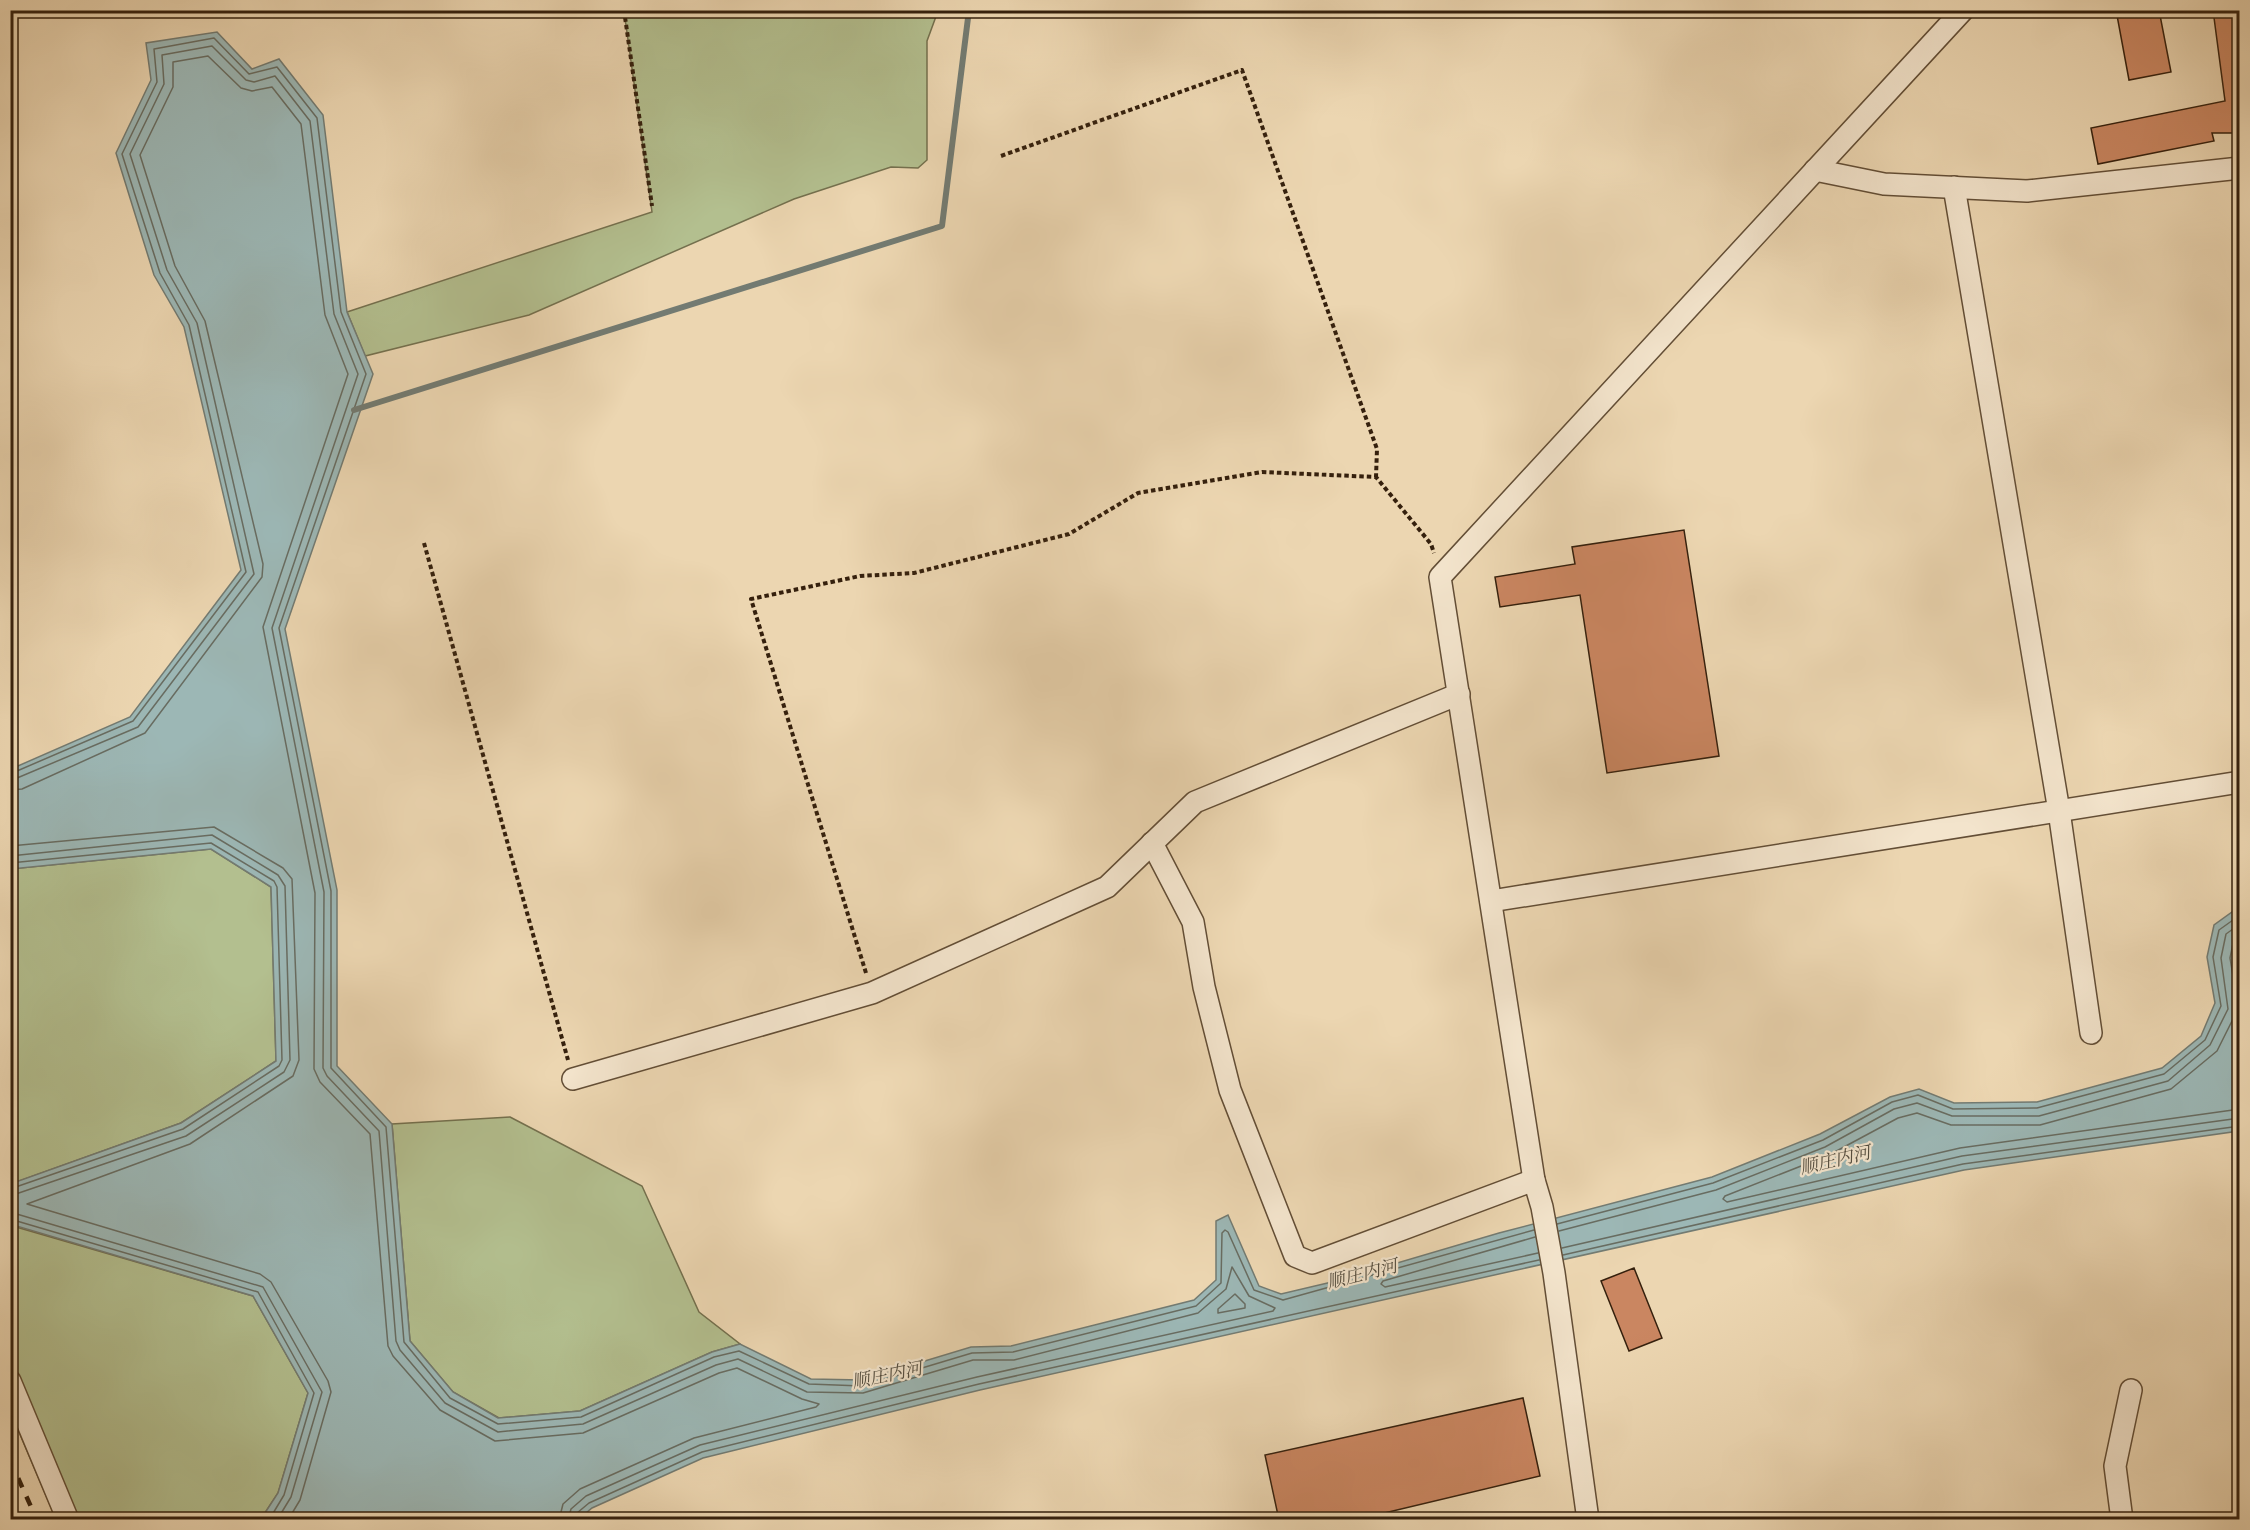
<svg xmlns="http://www.w3.org/2000/svg" width="2250" height="1530" font-family="'Old Standard TT','Noto Serif SC',serif">
<style>
.green{fill:#b3bf8f;stroke:#74704e;stroke-width:1.5}
.water{fill:#9cb7b5;stroke:#737b72;stroke-width:1.5}
.lines{fill:none;stroke-linecap:round;stroke-linejoin:round}
.shore{stroke:#686c61;stroke-width:1.5}
.stream{stroke:#737b72;stroke-width:6}
.building{fill:#ca8661;stroke:#35200d;stroke-width:1.5}
.minor-casing{stroke:#634e36;stroke-width:24}
.path{stroke:#35200d;stroke-width:4;stroke-dasharray:4.5 3;stroke-linecap:butt}
.minor{stroke:#f3e4cc;stroke-width:21}
.rail{stroke:#35200d;stroke-width:4.5;stroke-dasharray:10 10;stroke-linecap:butt}
.labels{text-anchor:middle;stroke-width:4.5;stroke-linejoin:round;paint-order:stroke}
.water-label{font-size:18px;font-style:italic;fill:#544d3f;stroke:#f3e4cc}
</style>
<rect width="100%" height="100%" fill="#ecd6b1"/>
<filter id="stains"><feTurbulence type="fractalNoise" baseFrequency=".00333" numOctaves="4"/><feColorMatrix values="0 0 0 0 .2 0 0 0 0 .09 0 0 0 0 .02 0 0 0 .5 -.17"/></filter>
<radialGradient id="worn" r=".72"><stop offset=".6" stop-color="#630" stop-opacity="0"/><stop offset="1" stop-color="#630" stop-opacity=".3"/></radialGradient>
<g class="green">
<polygon points="624,11 938,11 927,41 927,160 918,168 891,167 794,199 529,315 365,356 347,312 652,212"/>
<polygon points="211,849 271,887 276,1061 181,1123 11,1184 10,869"/>
<polygon points="510,1117 642,1186 699,1312 740,1344 712,1352 580,1411 499,1418 453,1392 410,1341 392,1124"/>
<polygon points="10,1220 13,1226 253,1296 308,1393 278,1493 261,1519 56,1519 11,1413"/>
</g>
<polygon class="water" points="217,32 252,69 279,59 323,115 347,312 373,374 285,629 337,890 337,1066 392,1124 410,1341 453,1392 498,1418 580,1411 712,1352 740,1344 811,1379 862,1380 971,1347 1011,1346 1194,1300 1216,1280 1216,1221 1228,1215 1259,1286 1281,1294 1336,1281 1499,1233 1712,1177 1820,1134 1890,1097 1919,1089 1954,1103 2037,1102 2162,1068 2201,1036 2215,1003 2207,957 2214,925 2239,907 2239,1131 1964,1170 980,1390 703,1458 592,1508 579,1519 261,1519 278,1493 308,1393 253,1296 13,1225 11,1220 10,1184 181,1123 276,1061 271,887 211,849 11,869 11,769 130,717 241,570 184,327 154,275 116,153 151,80 146,43"/>
<g class="lines">
<g class="shore">
<polyline points="10,774 133,721 246,572 189,325 160,273 122,154 157,82 154,49 214,38 249,74 277,67 317,118 341,312 366,374 279,628 331,891 331,1068 386,1127 404,1342 450,1398 498,1424 581,1417 714,1357 739,1351 809,1384 862,1386 972,1353 1013,1352 1196,1306 1221,1283 1222,1233 1225,1230 1228,1232 1254,1290 1283,1300 1534,1230"/>
<polyline points="10,781 138,727 254,574 197,323 167,270 130,154 164,84 162,55 212,46 246,80 254,82 275,76 310,121 334,314 358,374 272,628 324,892 323,1068 327,1076 379,1131 396,1341 400,1350 445,1403 498,1432 583,1424 716,1365 738,1359 807,1392 863,1393 973,1360 1014,1360 1198,1313 1226,1289 1232,1267 1249,1296 1275,1308 1273,1311 977,1377 700,1445 586,1496 571,1509 568,1520"/>
<polyline points="10,790 22,789 145,733 262,577 263,564 205,321 175,266 140,155 173,87 173,62 208,56 241,88 252,91 272,87 301,124 325,315 348,374 263,627 315,893 314,1069 320,1082 370,1134 388,1346 393,1356 440,1410 495,1441 583,1433 719,1373 737,1368 802,1399 819,1404 816,1407 694,1438 580,1489 563,1504 559,1520"/>
<polyline points="10,846 214,827 283,868 292,879 299,1060 293,1076 190,1144 27,1204 260,1274 271,1282 328,1381 331,1392 300,1500 288,1520"/>
<polyline points="10,856 212,835 278,875 285,886 290,1060 284,1072 186,1136 10,1196"/>
<polyline points="10,863 211,843 274,881 277,887 282,1060 279,1066 183,1129 10,1189"/>
<polyline points="2240,935 2234,939 2230,958 2237,1000 2236,1013 2217,1051 2171,1089 2040,1125 1951,1125 1917,1113 1898,1118 1829,1155 1725,1196 1723,1199 1727,1202 1960,1148 2240,1109"/>
<polyline points="10,1212 263,1287 322,1392 291,1497 277,1520"/>
<polyline points="10,1219 258,1292 314,1393 284,1495 269,1520"/>
<polyline points="1557,1224 1713,1183 1823,1140 1892,1102 1918,1095 1953,1109 2037,1108 2164,1074 2205,1040 2221,1006 2213,957 2219,930 2240,915"/>
<polyline points="1559,1231 1716,1190 1825,1147 1894,1109 1917,1103 1952,1116 2039,1116 2168,1081 2210,1045 2228,1009 2221,958 2226,934 2240,924"/>
<polyline points="1535,1237 1383,1281 1381,1284 1385,1287 1538,1253"/>
<polyline points="1562,1248 1962,1156 2240,1118"/>
<polyline points="1563,1255 1963,1164 2240,1126"/>
<polygon points="1235,1294 1245,1304 1245,1308 1218,1313 1218,1309"/>
<polyline points="576,1520 577,1513 589,1503 702,1452 979,1384 1539,1260"/>
</g>
<polyline class="stream" points="354,410 942,226 969,10"/>
</g>
<g class="building">
<polygon points="2116,10 2159,10 2171,72 2129,80"/>
<polygon points="2213,10 2240,10 2240,133 2212,133 2214,141 2098,164 2091,128 2225,101"/>
<polygon points="1684,530 1719,756 1607,773 1580,595 1500,607 1495,577 1575,564 1572,547"/>
<polygon points="1634,1268 1662,1338 1629,1351 1601,1281"/>
<polygon points="1523,1398 1540,1476 1355,1520 1279,1520 1265,1455"/>
</g>
<g class="lines">
<g class="minor-casing">
<g id="minor">
<polyline points="1815,170 1884,184 2027,191 2240,168"/>
<polyline points="1954,187 2059,811 2091,1033"/>
<polyline points="1152,843 1193,922 1204,987 1230,1090 1295,1256 1312,1263 1534,1180"/>
<polyline points="1491,901 2240,782"/>
<polyline points="573,1079 872,993 1107,887 1195,802 1459,694"/>
<polyline points="10,1381 68,1520"/>
<polyline points="1588,1520 1554,1273 1542,1207 1534,1180 1440,577 1963,10"/>
<polyline points="2122,1520 2115,1466 2131,1390"/>
</g>
</g>
<g class="path">
<polyline points="624,10 652,206"/>
<polyline points="1001,156 1242,70 1377,449 1376,477"/>
<polyline points="424,543 568,1060"/>
<polyline points="866,973 751,599 860,576 914,573 1069,534 1138,493 1262,472 1376,477 1431,544 1434,553"/>
</g>
<use href="#minor" class="minor"/>
<g class="rail">
<polyline points="10,1460 37,1520"/>
<polyline points="10,1513 13,1520"/>
</g>
</g>
<g class="labels">
<g class="water-label">
<text transform="translate(1835 1160) rotate(-13)" y="6">顺庄内河</text>
<text transform="translate(1362 1274) rotate(-14)" y="6">顺庄内河</text>
<text transform="translate(887 1375) rotate(-12)" y="6">顺庄内河</text>
</g>
</g>
<rect width="2250" height="1530" fill="none" stroke="#ecd6b1" stroke-width="36"/>
<rect x="12" y="12" width="2226" height="1506" fill="none" stroke="#35200d" stroke-width="3"/>
<rect x="18" y="18" width="2214" height="1494" fill="none" stroke="#35200d" stroke-width="1.5"/>
<rect width="100%" height="100%" filter="url(#stains)"/>
<rect width="100%" height="100%" fill="url(#worn)"/>
</svg>
